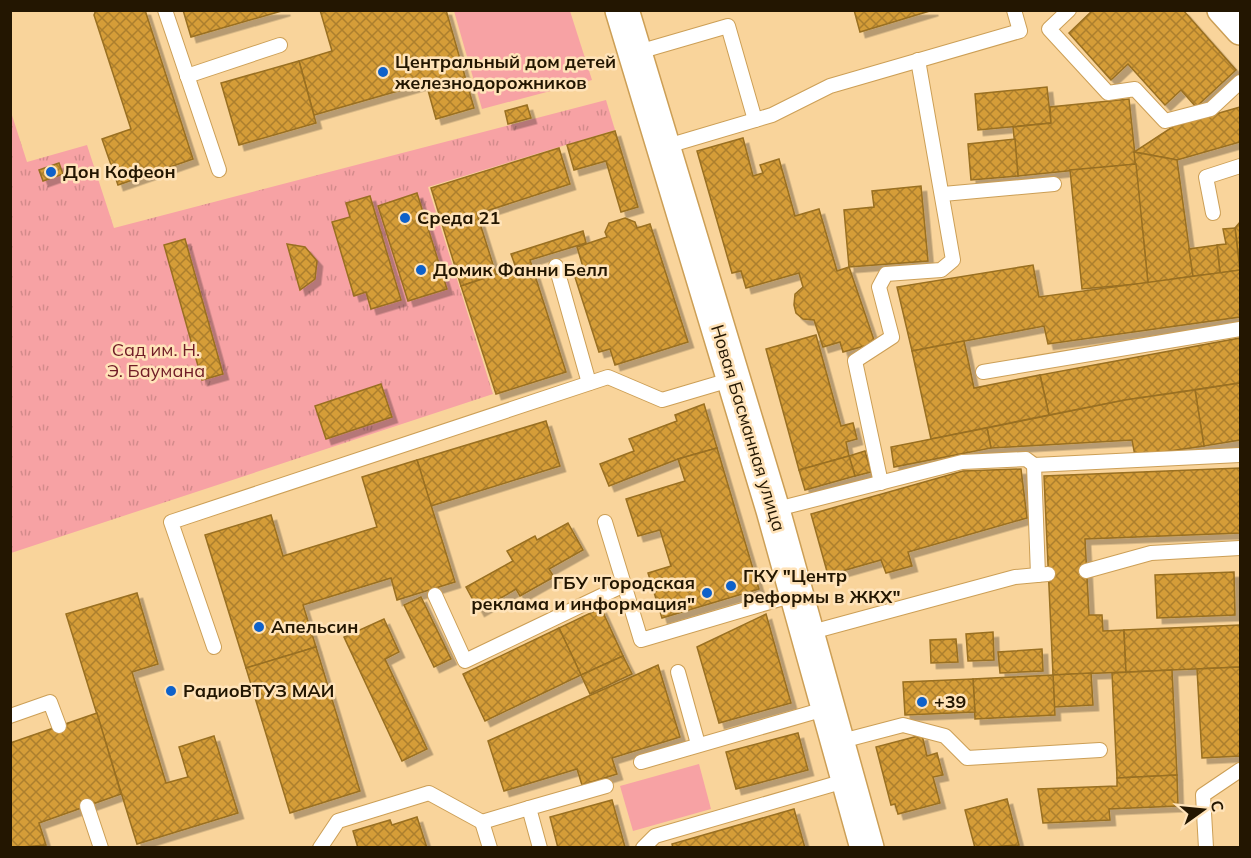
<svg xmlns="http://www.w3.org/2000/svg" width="1251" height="858" font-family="Mulish,sans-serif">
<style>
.grass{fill:#f7a2a4}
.park{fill:url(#park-tufts)}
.building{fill:url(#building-cross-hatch);stroke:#996f21;stroke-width:1.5;filter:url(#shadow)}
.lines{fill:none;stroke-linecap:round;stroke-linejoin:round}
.service-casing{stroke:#cc9f56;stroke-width:16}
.minor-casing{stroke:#cc9f56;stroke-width:30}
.secondary-casing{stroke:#cc9f56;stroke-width:36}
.service{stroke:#fff;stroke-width:14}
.minor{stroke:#fff;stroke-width:27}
.secondary{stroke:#fff;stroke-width:33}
.poi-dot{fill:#0e61ca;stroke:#ffe3b9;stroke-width:2}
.labels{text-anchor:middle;stroke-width:5;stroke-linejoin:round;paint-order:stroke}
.poi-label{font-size:18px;font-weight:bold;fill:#231601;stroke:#ffe3b9;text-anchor:start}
.park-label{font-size:18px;fill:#701c26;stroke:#ffe3b9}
.street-label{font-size:18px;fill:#231601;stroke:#ffe3b9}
</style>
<defs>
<pattern id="park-tufts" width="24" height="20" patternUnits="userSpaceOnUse" patternTransform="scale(1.5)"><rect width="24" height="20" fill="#f7a2a4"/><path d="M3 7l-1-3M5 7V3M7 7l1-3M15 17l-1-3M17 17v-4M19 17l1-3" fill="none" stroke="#d38b8b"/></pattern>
<pattern id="building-cross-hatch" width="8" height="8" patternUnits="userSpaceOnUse" patternTransform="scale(1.5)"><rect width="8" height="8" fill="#d59d38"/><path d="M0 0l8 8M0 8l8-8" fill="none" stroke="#ac7f2d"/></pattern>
<filter id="shadow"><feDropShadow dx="5.5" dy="5.5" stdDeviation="0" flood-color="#0004"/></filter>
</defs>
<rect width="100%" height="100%" fill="#f9d49b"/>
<g class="grass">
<polygon points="454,11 570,11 592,80 482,109"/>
<polygon points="699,764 711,809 633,831 620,786"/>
</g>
<polygon class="park" points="606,100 615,130 428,187 493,394 11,553 10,109 27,162 87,145 114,228"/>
<g class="building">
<polygon points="96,10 145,10 193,159 118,185 102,139 131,129 94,15"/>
<polygon points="183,10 285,10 191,37"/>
<polygon points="320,10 446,10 474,108 436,119 426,83 314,115 299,61 332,51"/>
<polygon points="854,10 933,10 860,32"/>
<polygon points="1093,10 1183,10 1236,70 1196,107 1181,90 1165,105 1128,64 1111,80 1069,33"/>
<polygon points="299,61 316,123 239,145 221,83"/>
<polygon points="1047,87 1051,123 978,130 975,94"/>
<polygon points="1129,99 1136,164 1018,176 1013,127 1051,123 1050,107"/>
<polygon points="527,105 531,118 508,124 505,111"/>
<polygon points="1240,107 1240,142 1177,160 1134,152 1174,126"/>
<polygon points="615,131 638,207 621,212 606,161 574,170 567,145"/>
<polygon points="743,138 753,176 763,173 760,165 779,159 795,216 819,209 837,271 849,267 875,343 843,352 840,342 823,347 814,320 803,319 796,313 794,305 795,294 803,287 799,273 746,288 741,271 732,273 697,151"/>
<polygon points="1015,139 1018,176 971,180 968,144"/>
<polygon points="559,148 570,184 477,214 496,274 461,286 431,188"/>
<polygon points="1134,152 1177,160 1193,276 1148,283"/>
<polygon points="59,163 63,174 43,181 39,170"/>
<polygon points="1136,164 1148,283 1082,289 1070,170"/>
<polygon points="921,186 928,261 849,267 844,210 874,207 872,191"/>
<polygon points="417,193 447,289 408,301 378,206"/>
<polygon points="370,196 401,300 371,309 366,292 354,296 332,222 350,217 346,203"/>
<polygon points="625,218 635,222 637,228 650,224 688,342 615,365 610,349 599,352 573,271 583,267 577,247 607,237 605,232 609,223"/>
<polygon points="1240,222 1240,270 1235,228"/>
<polygon points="1235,228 1240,270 1220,273 1217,245 1226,244 1223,229"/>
<polygon points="583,231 586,243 530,260 566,372 496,394 461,286 516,268 511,254"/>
<polygon points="185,239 223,374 202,380 164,245"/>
<polygon points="287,244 305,247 317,261 315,279 300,290"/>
<polygon points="1217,245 1220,273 1193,276 1189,249"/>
<polygon points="1033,265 1039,297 1240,270 1240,317 1048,344 1044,326 912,351 897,287"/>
<polygon points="816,335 841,426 853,423 857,439 846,442 849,456 799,470 766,349"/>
<polygon points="1240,338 1240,383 1125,400 1049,415 1040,375"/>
<polygon points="964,341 974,388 1040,375 1049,415 931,439 912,351"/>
<polygon points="1240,383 1240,440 1204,446 1195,390"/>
<polygon points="381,384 392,417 326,439 315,406"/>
<polygon points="1195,390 1204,446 1135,456 1132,440 991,448 987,428 1125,400"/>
<polygon points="704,404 717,448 678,459 609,486 600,464 634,451 629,439 677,421 675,415"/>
<polygon points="546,421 560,466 431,506 417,460"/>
<polygon points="987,428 991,448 894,467 891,447"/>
<polygon points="717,448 759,589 662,618 648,573 671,566 660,530 638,536 626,499 685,481 678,459"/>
<polygon points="865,451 871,472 855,476 849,456"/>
<polygon points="849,456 855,476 805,490 799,470"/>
<polygon points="417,460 455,582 397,600 391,578 303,605 316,647 246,668 205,535 271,515 283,556 377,527 362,477"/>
<polygon points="1240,468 1240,533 1085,539 1089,615 1102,615 1103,631 1124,630 1126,672 1053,675 1044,476"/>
<polygon points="1021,469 1027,518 908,552 912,566 886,573 881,560 828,575 811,514 963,471"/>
<polygon points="568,523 583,550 549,569 554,577 520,596 516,589 479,611 466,587 513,561 507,551 535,536 537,540"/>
<polygon points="1234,572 1235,615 1157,618 1155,575"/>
<polygon points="137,593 158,664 132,672 166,783 188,777 179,747 214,736 238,813 137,844 66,614"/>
<polygon points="421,597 451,659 434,667 404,605"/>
<polygon points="601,608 623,656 581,675 559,628"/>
<polygon points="766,614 791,703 719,723 697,647"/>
<polygon points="384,619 399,652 385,659 427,749 402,761 344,637"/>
<polygon points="1240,625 1240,667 1126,672 1124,630"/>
<polygon points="559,628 581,675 485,721 463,674"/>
<polygon points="993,632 994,660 968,661 966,634"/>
<polygon points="956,639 958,662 931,663 930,640"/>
<polygon points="316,647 360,791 290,813 246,668"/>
<polygon points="1042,649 1043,671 1000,673 998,652"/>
<polygon points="623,656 632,674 590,694 581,675"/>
<polygon points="658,665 680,737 612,758 617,774 582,785 577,769 504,791 488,741"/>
<polygon points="1240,667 1240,756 1202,758 1197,669"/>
<polygon points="1172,670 1177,775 1117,778 1112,673"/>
<polygon points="1091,673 1093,705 1054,707 1053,675"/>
<polygon points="1053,675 1055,715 975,719 973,679"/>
<polygon points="973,679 975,712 905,715 903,682"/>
<polygon points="97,713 121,794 39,823 46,845 10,848 10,743"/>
<polygon points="798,733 808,770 736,789 726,752"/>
<polygon points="922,735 927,756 937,753 943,775 933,777 940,803 898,814 895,804 891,805 876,747"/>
<polygon points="1177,775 1178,806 1109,809 1110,820 1043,823 1038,789 1117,786 1117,778"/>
<polygon points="1007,799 1019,845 975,848 965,810"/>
<polygon points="612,800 625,847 558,848 550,817"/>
<polygon points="794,809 805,848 673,848 672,844"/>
<polygon points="417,817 427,848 358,848 353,831 390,820 392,825"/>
</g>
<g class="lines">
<g class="service-casing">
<g id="service">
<polyline points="165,10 219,170"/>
<polyline points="1069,10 1049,29 1108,93 1135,89 1165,121 1211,109 1240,82"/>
<polyline points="635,53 728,26 755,120"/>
<polyline points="187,76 280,45"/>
<polyline points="664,147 772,115 830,86 1020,31 1014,10"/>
<polyline points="943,194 1054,184"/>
<polyline points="1213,213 1206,177 1240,166"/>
<polyline points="556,266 589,383"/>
<polyline points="983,372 1240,329"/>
<polyline points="1034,465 1038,575"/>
<polyline points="881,483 855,361 892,337 879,287 886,274 941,270 953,260 918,60"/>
<polyline points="773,510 962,462 1026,459 1034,465 1240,455"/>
<polyline points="605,522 641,640 797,594"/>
<polyline points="1086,571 1151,553 1240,548"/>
<polyline points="435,595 465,661 624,585"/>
<polyline points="808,633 1015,577 1048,574"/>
<polyline points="214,647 171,522 608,377 662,400 733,379"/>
<polyline points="678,672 698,744"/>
<polyline points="10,716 50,702 59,726"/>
<polyline points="838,742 903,725 945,736 967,758 1100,750"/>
<polyline points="641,762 828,708"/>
<polyline points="87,806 101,848"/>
<polyline points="320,848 338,821 429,793 482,822"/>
<polyline points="490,848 482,822 529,808"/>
<polyline points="540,848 529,808 606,786"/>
<polyline points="643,848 655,836 848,780"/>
<polyline points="1206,848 1203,795 1240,770"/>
</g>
</g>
<g class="minor-casing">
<polyline id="minor" points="1221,10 1240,31"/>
</g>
<g class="secondary-casing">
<polyline id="secondary" points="622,10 773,510 867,848"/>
</g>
<use href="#service" class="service"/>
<use href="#minor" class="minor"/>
<use href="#secondary" class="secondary"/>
</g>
<g class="poi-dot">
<circle cx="383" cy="72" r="6"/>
<circle cx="51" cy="172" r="6"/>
<circle cx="405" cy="218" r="6"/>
<circle cx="421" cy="270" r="6"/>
<circle cx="731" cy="586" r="6"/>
<circle cx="707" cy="593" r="6"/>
<circle cx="259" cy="627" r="6"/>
<circle cx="171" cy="691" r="6"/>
<circle cx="922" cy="702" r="6"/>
</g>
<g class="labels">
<g class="poi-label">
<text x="395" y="68">Центральный дом детей<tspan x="395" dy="21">железнодорожников</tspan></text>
<text x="63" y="178">Дон Кофеон</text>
<text x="417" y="224">Среда 21</text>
<text x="433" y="276">Домик Фанни Белл</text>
<text x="743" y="582">ГКУ "Центр<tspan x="743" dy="21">реформы в ЖКХ"</tspan></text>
<text x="695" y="589" text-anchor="end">ГБУ "Городская<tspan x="695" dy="21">реклама и информация"</tspan></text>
<text x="271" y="633">Апельсин</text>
<text x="183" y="697">РадиоВТУЗ МАИ</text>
<text x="934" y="708">+39</text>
</g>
<g class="park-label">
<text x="156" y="356">Сад им. Н.<tspan x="156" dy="21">Э. Баумана</tspan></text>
</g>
<g class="street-label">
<text transform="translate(748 428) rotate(73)" y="6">Новая Басманная улица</text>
</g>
</g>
<rect width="1251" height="858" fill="none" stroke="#231601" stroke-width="24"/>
<g transform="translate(1203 810) rotate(75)" stroke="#ffe3b9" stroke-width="4.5" paint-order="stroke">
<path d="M0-4.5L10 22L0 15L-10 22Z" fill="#231601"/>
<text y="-9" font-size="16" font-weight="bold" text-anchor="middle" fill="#231601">С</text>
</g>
</svg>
